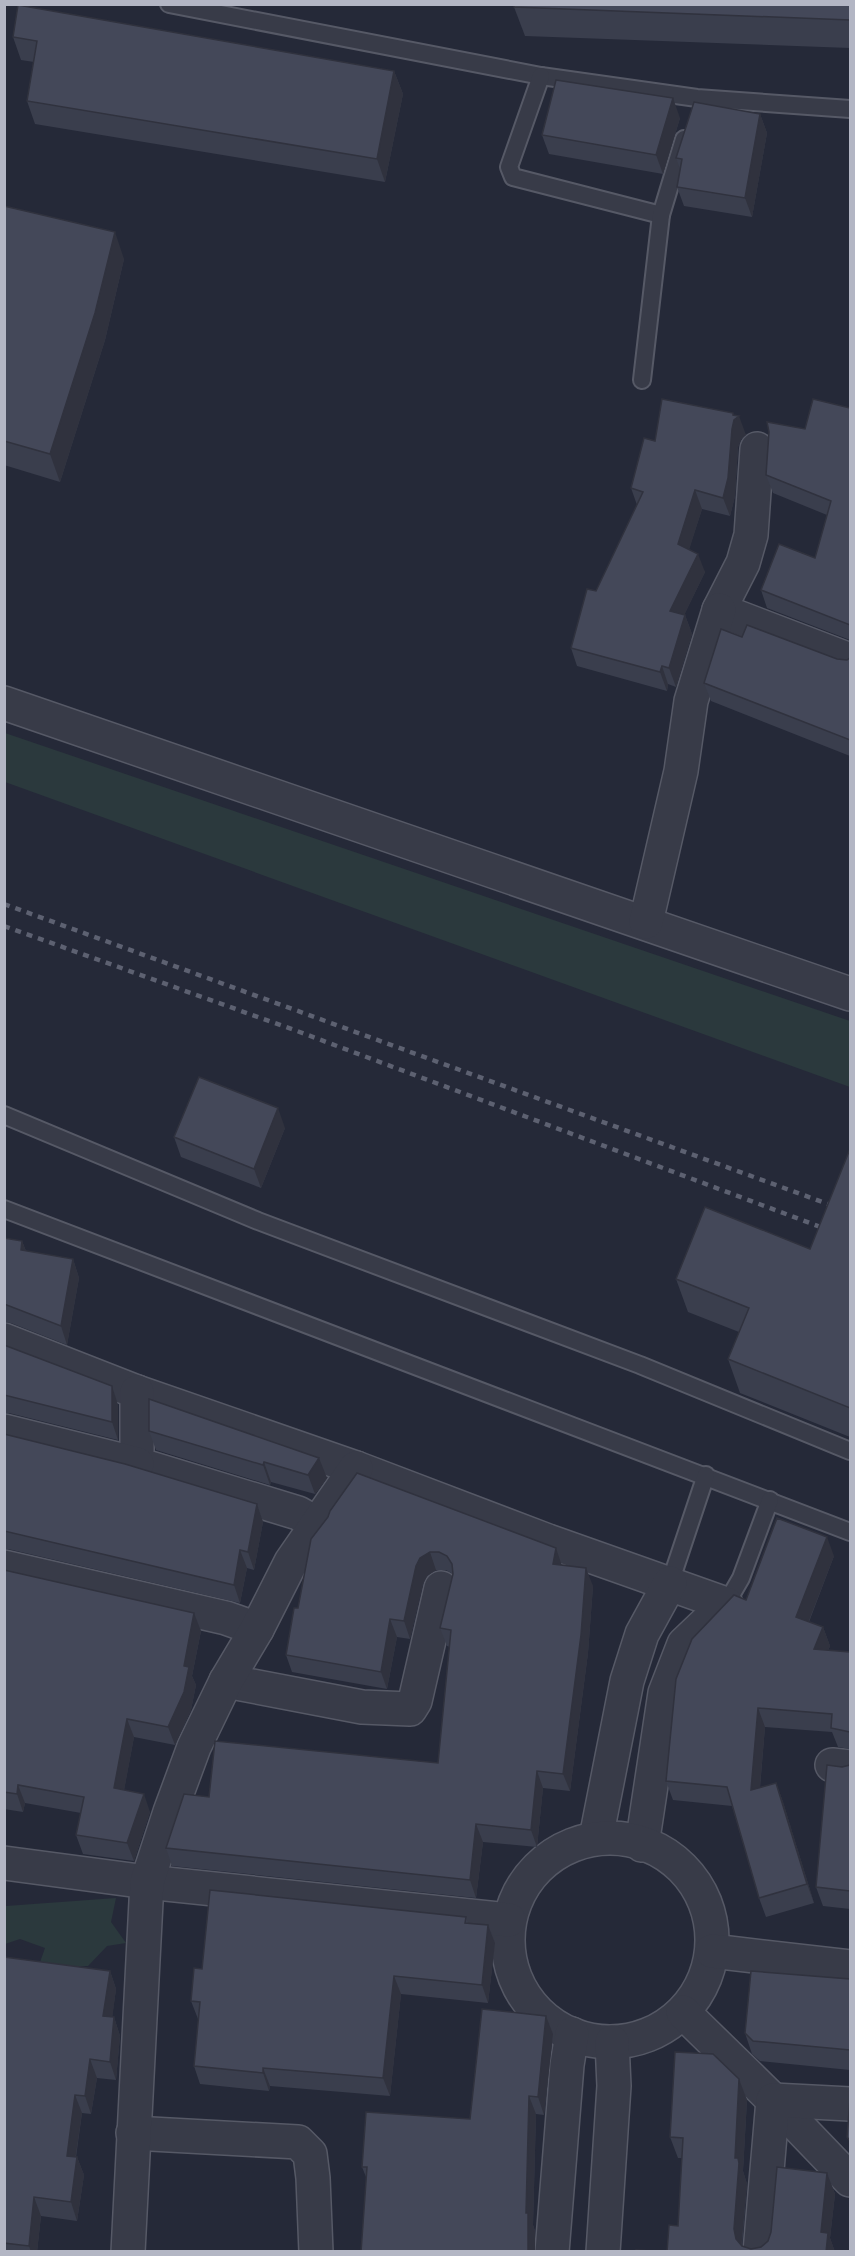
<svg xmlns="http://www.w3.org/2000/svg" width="855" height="2256" font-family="Quicksand,sans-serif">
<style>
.green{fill:#2b393d}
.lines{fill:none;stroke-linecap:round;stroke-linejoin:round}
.service-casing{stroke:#565966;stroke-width:20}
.minor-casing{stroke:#565966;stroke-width:36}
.service{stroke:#383b48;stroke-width:16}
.minor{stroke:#383b48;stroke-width:33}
.rail{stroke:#5d6171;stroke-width:4.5;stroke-dasharray:6 6;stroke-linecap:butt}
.wall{fill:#3a3e4d}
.shaded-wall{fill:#30323e}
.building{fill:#444859;stroke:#30323e;stroke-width:1.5}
</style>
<rect width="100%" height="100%" fill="#252938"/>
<g class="green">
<polygon points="5,733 850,1021 850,1087 5,782"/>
<polygon points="116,1898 111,1922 126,1943 107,1946 88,1966 38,1968 45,1948 20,1939 5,1944 6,1906"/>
</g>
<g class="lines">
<g class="service-casing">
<g id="service">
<polyline points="169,4 541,76 697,98 850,109"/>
<polyline points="541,76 509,167 513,177 661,215"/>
<polyline points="642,380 661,215 684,139"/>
<polyline points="4,1115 258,1221 640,1365 850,1451"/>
<polyline points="4,1209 850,1532"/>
<polyline points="670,1583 706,1475"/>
<polyline points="726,1604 741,1578 770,1500"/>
</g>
</g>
<g class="minor-casing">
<g id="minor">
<polyline points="757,449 751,535 743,563 719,610 850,660"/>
<polyline points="4,703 850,994"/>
<polyline points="646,922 681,771 691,701 719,610"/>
<polyline points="4,1340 137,1392 356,1468 548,1541 726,1604 684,1644 665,1693 642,1845"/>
<polyline points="137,1392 137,1464 298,1513 319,1525"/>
<polyline points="4,1431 137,1464"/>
<polyline points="4,1567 226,1618 257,1629"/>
<polyline points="226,1681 362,1707 410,1709 415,1701 441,1588"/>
<polyline points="832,1765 850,1767"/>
<polyline points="596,1838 627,1681 642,1634 670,1583"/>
<circle cx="610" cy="1940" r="102"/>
<polyline points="4,1863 147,1882 509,1920"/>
<polyline points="712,1951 850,1967"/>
<polyline points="683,2012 773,2100 850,2180"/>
<polyline points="133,2133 298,2142 310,2154 313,2178 316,2252"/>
<polyline points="128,2252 147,1882 170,1812 194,1747 226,1681 257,1629 291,1562 356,1468"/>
<polyline points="552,2252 567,2065 572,2034"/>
<polyline points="603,2252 614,2086 612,2042"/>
<polyline points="760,2252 773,2100 850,2104"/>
</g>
</g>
<use href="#service" class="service"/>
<use href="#minor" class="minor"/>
<g class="rail">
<polyline points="4,904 850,1212"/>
<polyline points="4,926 297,1031 850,1238"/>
</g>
</g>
<g class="wall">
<polygon points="850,4 850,48 525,36 514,7"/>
<polygon points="13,37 394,71 403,94 385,182 35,124 27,101 34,62 21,60"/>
<polygon points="760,114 767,133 752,217 684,206 677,187 680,169 676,158"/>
<polygon points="680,118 663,174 549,154 542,135"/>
<polygon points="4,206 124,259 105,340 60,482 4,465"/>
<polygon points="850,408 850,640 767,608 761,590 815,558 827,515 773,493 766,475"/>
<polygon points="734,415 746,435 741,439 738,447 735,496 730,516 702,509 689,549 705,572 684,615 685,615 692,634 676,687 668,684 667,691 577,666 571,648 596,591 637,505 631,488 655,441"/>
<polygon points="742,637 837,659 847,660 850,658 850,756 711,701 704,683"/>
<polygon points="285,1128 261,1188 181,1157 174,1137"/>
<polygon points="850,1149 850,1437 740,1393 728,1359 739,1332 688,1312 676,1279 810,1249"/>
<polygon points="4,1238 22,1241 26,1251 73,1259 79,1278 67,1345 11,1323 4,1322"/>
<polygon points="4,1345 118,1405 118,1440 9,1413 4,1413"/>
<polygon points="149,1431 327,1478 315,1494 271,1482 270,1485 156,1450"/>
<polygon points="4,1434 257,1504 263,1522 254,1570 247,1568 240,1603 8,1549 4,1549"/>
<polygon points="311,1539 562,1565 593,1586 588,1653 570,1791 543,1788 537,1847 483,1842 476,1898 172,1866 166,1848 209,1797 438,1763 450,1647 447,1646 440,1628 453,1574 446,1570 436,1570 427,1576 423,1584 410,1639 397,1637 387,1689 292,1672 286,1655 298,1608"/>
<polygon points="834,1556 809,1622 823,1627 830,1646 828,1651 850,1652 850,1749 838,1747 832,1732 765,1727 760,1788 776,1783 783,1802 814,1903 766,1917 759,1898 732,1806 673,1800 666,1781 746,1600"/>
<polygon points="4,1570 194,1613 201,1631 192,1676 196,1685 191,1710 175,1745 134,1737 124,1790 150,1812 134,1861 83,1854 76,1835 81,1813 25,1803 23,1812 4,1809"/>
<polygon points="850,1765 850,1909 823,1906 816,1887 842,1767"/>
<polygon points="466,1917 468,1923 488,1925 495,1943 488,2003 401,1994 390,2096 270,2086 269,2091 200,2084 194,2066 199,2019 198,2019 191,2001 202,1969"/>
<polygon points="4,1957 110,1971 116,1989 112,2017 114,2017 120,2036 116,2080 97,2078 91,2114 82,2113 76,2157 77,2157 84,2175 77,2221 41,2216 37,2252 4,2252"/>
<polygon points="850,1979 850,2070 760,2061 752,2054 745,2033"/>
<polygon points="546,2016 553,2034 544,2115 536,2114 533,2225 535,2231 535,2252 366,2177 362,2167 470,2119"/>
<polygon points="739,2079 747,2100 743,2171 747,2184 742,2246 751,2249 761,2247 768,2241 827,2173 835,2194 830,2238 835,2252 667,2252 678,2226 682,2158 678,2158 670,2137"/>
</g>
<g class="shaded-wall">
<polygon points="394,71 403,94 385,182 377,159"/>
<polygon points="673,98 680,118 663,174 656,155"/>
<polygon points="760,114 767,133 752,217 745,198"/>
<polygon points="115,232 124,259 105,340 60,482 50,454"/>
<polygon points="733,413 735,420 739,416 746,435 741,439 738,447 735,496 730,516 723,498"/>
<polygon points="695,490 702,509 685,563 678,544"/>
<polygon points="698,554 705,572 677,630 670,611"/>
<polygon points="685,615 692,634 676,687 669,668"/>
<polygon points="662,666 668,684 667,691 660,672"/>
<polygon points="278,1108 285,1128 261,1188 254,1169"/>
<polygon points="22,1241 29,1259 21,1250"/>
<polygon points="73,1259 79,1278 67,1345 61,1326"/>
<polygon points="112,1386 118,1405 118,1440 112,1422"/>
<polygon points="319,1458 327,1478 315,1494 308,1475"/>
<polygon points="264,1462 271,1482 270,1485 263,1465"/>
<polygon points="257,1504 263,1522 254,1570 248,1552"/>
<polygon points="827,1537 834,1556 803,1636 796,1617"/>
<polygon points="556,1548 562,1566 553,1564"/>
<polygon points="240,1550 247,1568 240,1603 234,1585"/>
<polygon points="430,1552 436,1570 427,1576 423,1584 410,1639 404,1621 416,1566 420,1558"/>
<polygon points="586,1568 593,1586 588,1653 570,1791 563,1774"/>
<polygon points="194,1613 201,1631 192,1676 196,1685 191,1710 175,1745 168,1727 184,1666"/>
<polygon points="390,1619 397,1637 387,1689 381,1672"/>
<polygon points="823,1627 830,1646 820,1668 814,1649"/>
<polygon points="758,1708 765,1727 758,1809 751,1790"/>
<polygon points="127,1719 134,1737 121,1807 114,1788"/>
<polygon points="537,1771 543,1788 537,1847 531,1830"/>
<polygon points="776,1783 783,1802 814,1903 807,1884"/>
<polygon points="18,1785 25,1803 23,1812 17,1794"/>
<polygon points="144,1794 150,1812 134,1861 127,1843"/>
<polygon points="476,1824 483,1842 476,1898 470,1880"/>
<polygon points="488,1925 495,1943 488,2003 482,1985"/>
<polygon points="110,1971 116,1989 110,2035 103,2016"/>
<polygon points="394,1976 401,1994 390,2096 383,2078"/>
<polygon points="546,2016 553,2034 544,2115 538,2097"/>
<polygon points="114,2017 120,2036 116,2080 110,2062"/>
<polygon points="90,2059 97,2078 91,2114 85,2096"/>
<polygon points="263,2068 270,2086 269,2091 263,2073"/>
<polygon points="739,2079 747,2100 743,2171 747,2184 741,2250 736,2239 734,2229 735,2158"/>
<polygon points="75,2095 82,2113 73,2174 67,2156"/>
<polygon points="529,2096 536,2114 533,2225 535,2231 535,2252 528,2252 526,2213"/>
<polygon points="77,2157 84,2175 77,2221 71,2202"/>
<polygon points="827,2173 835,2194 830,2238 835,2252 826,2252 821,2232"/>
<polygon points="34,2197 41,2216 37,2252 31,2252 29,2246"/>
</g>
<g class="building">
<polygon points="514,4 850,4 850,20 514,7"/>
<polygon points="18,5 394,71 377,159 27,101 37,41 13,37"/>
<polygon points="556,80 673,98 656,155 542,135"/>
<polygon points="694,102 760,114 745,198 677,187 682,159 676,158"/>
<polygon points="4,206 115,232 95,313 50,454 4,441"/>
<polygon points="662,399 733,413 733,415 739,416 734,420 732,429 728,478 723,498 695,490 678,544 698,554 670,611 685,615 669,668 662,666 660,672 571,648 587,589 596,591 643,492 631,488 644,438 655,441"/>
<polygon points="813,399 850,408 850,625 761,590 779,544 815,558 831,501 766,475 769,432 767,422 805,429"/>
<polygon points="747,625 837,659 847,660 850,658 850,740 704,683 721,629 742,637"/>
<polygon points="199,1077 278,1108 254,1169 174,1137"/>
<polygon points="850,1149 850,1408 728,1359 749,1308 676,1279 705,1207 810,1249"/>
<polygon points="4,1238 22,1241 21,1250 73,1259 61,1326 4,1304"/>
<polygon points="4,1345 112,1386 112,1422 4,1395"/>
<polygon points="149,1399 319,1458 308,1475 264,1462 263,1465 149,1431"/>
<polygon points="4,1434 125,1464 257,1504 248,1552 240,1550 234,1585 4,1531"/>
<polygon points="357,1473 556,1548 553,1564 586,1568 581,1635 563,1774 537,1771 531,1830 476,1824 470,1880 166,1848 184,1794 209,1797 215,1741 438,1763 451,1630 440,1628 453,1574 452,1564 447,1556 439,1552 430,1552 420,1558 416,1566 404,1621 390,1619 381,1672 286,1655 294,1608 298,1608 311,1539 328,1517 330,1511"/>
<polygon points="777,1518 827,1537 796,1617 823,1627 814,1649 850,1652 850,1732 831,1728 832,1714 758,1708 751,1790 776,1783 807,1884 759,1898 727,1787 666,1781 676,1679 692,1639 734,1595 746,1600"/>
<polygon points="4,1570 194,1613 184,1666 189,1667 184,1692 168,1727 127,1719 114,1788 144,1794 127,1843 76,1835 84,1797 18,1785 17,1794 4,1792"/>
<polygon points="827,1765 842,1767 850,1765 850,1891 816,1887"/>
<polygon points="210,1890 466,1917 465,1923 488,1925 482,1985 394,1976 383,2078 263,2068 263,2073 194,2066 200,2002 191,2001 194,1968 202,1969"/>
<polygon points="4,1957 110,1971 103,2016 114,2017 110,2062 90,2059 85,2096 75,2095 67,2156 77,2157 71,2202 34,2197 29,2246 4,2243"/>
<polygon points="751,1971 850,1979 850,2050 753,2041 745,2033"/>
<polygon points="482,2009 546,2016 538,2097 529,2096 526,2213 528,2213 528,2252 361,2252 367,2167 362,2167 366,2112 470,2119"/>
<polygon points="675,2052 713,2054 739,2079 735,2158 738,2158 739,2163 734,2229 736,2239 742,2246 751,2249 761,2247 768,2241 771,2232 777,2167 827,2173 821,2232 828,2233 826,2252 667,2252 669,2225 678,2226 683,2138 670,2137"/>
<polygon points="850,2100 850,2141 847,2137"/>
<polygon points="636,2250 667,2252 636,2252"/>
</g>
<rect width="855" height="2256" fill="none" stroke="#b3b6c4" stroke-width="12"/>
</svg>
